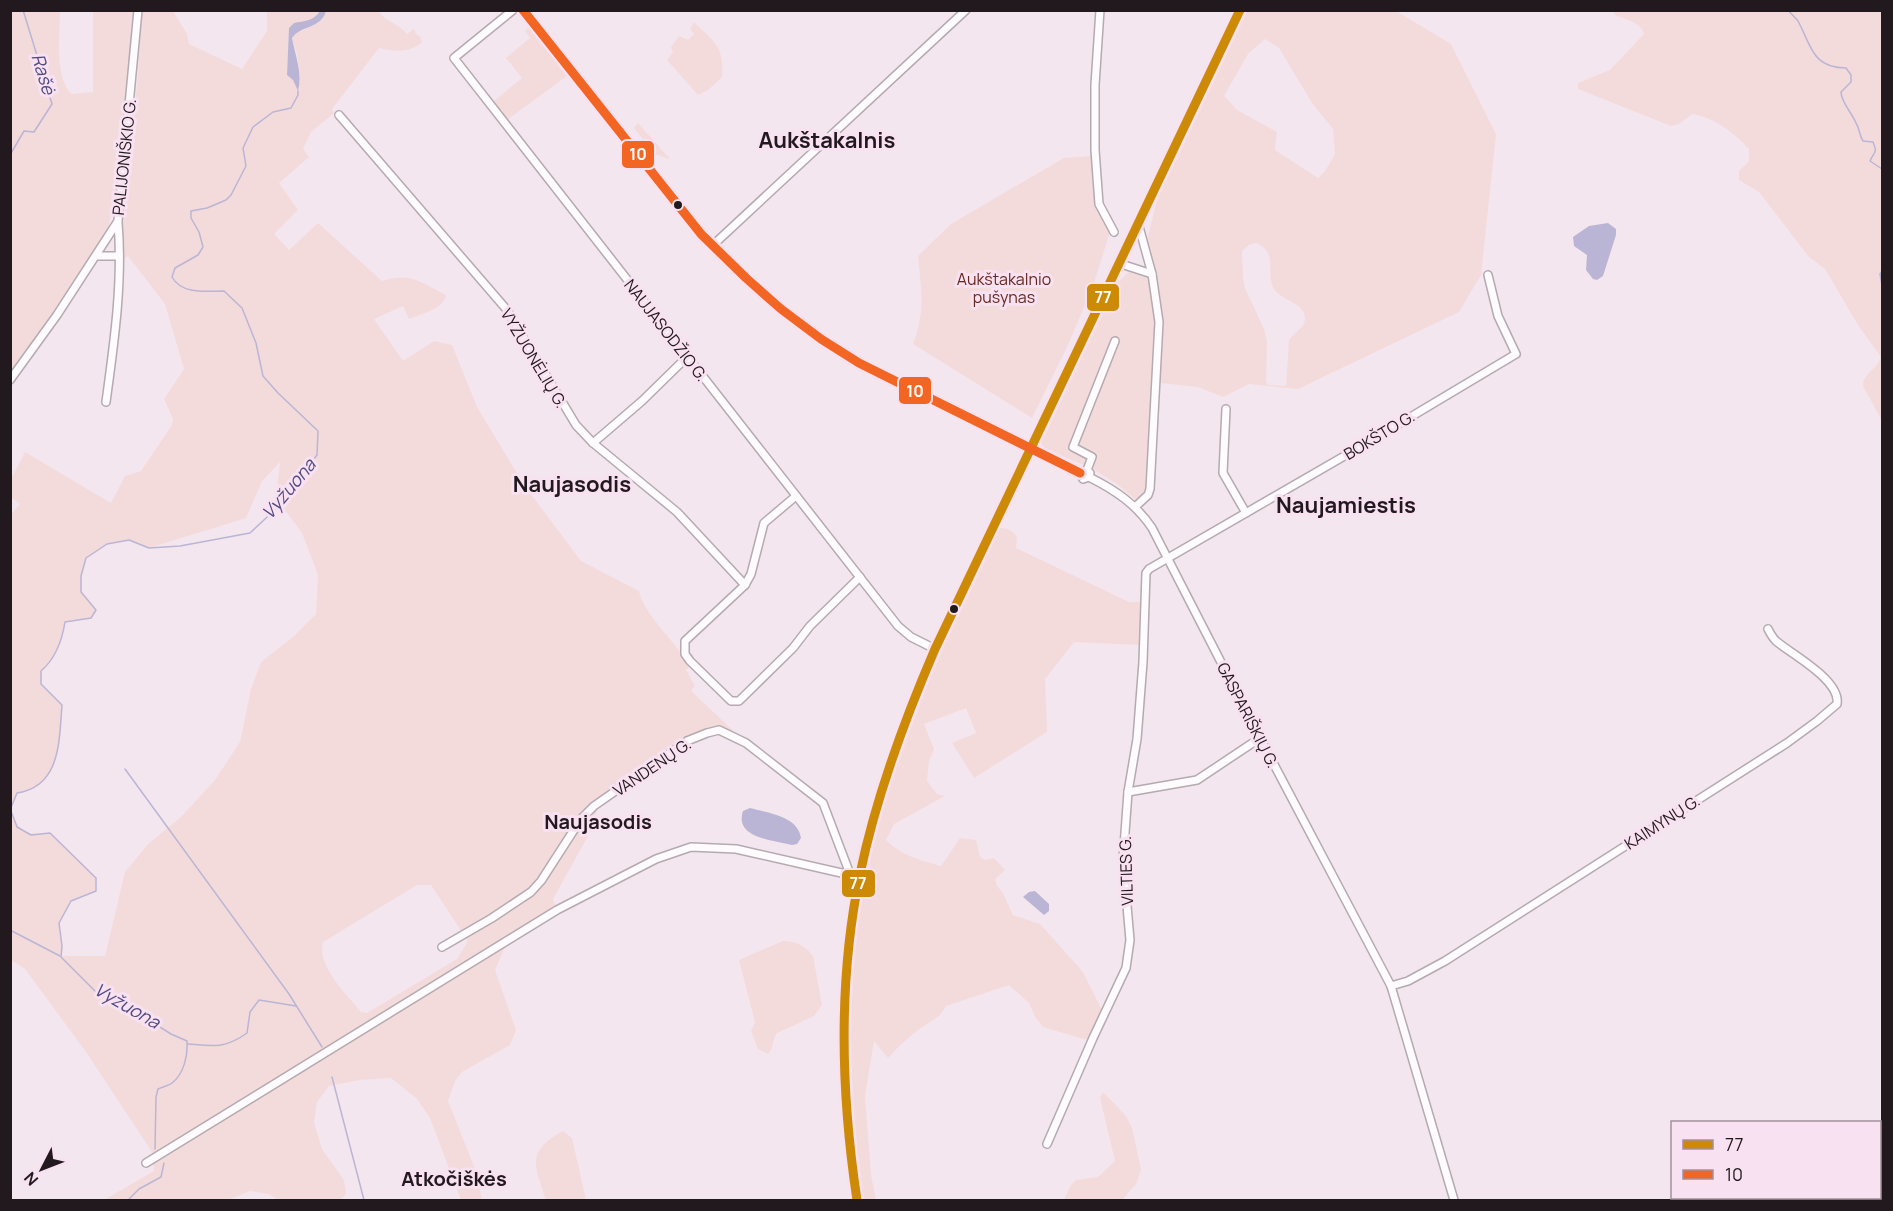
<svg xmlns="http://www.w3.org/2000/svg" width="1893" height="1211" font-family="Manrope,sans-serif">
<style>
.green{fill:#f4dbdb;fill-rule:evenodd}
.water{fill:#bab5d4}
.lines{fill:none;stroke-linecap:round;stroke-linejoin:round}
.stream{stroke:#bab5d4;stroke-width:1.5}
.minor-casing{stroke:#b4aab0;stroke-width:10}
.major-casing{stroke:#b4aab0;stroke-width:12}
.minor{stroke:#fdfbfd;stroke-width:7}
.major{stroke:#fdfbfd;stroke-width:9}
.bus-1-casing{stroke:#f8e1f0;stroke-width:14}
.bus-2-casing{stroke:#f8e1f0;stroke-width:14}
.bus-1{stroke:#cc8a06;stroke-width:9}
.bus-2{stroke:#f26522;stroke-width:9}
.bus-dot{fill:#21191e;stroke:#f8e1f0;stroke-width:2}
.labels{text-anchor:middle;stroke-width:6;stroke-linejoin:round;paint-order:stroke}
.street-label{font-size:16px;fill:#21191e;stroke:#f8e1f0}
.park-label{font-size:16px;fill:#662921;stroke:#f8e1f0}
.water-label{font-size:18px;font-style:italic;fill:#514b83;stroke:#f8e1f0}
.quarter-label{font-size:20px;font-weight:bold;fill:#21191e;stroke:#f8e1f0}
.district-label{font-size:22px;font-weight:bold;fill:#21191e;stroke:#f8e1f0}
.line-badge{stroke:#f8e1f0;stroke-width:2}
.badge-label{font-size:16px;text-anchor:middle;font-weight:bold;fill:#fff}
</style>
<rect width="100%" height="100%" fill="#f3e6ef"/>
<g class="green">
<path d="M 11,11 L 60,11 C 60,33 54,79 72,94 L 93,92 L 93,11 L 135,11 L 120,175 L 108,229 L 90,261 L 11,375 Z"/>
<path d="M 141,11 L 173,11 L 187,34 L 189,44 L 242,69 L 267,31 L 267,11 L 320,11 C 314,22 298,24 289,35 L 287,75 L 293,80 L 298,91 C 301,83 299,64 297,55 C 296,48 291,43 293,36 C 305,26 321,27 326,11 L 378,11 C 386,22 398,23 407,34 L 414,29 L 417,35 L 420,36 L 422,42 C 411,53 393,52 379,48 L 332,109 L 334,113 L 311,132 L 303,149 L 309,157 L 279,183 L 298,210 L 274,234 L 289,250 L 318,223 L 382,281 C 412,272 419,282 446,295 C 444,309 421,314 409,319 L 403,306 L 374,319 L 403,361 L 434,341 L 452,345 L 477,407 L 524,485 L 581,561 L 639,591 C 644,615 676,642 690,666 L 686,670 L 695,686 L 691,691 L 740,737 C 714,725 712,725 687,739 L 598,806 L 593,827 L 553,899 L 556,909 L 510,935 L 495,970 L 516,1030 L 510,1045 L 462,1072 L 455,1081 L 448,1101 L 475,1169 L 482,1200 L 461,1200 L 430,1118 L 417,1099 L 391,1078 L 360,1080 L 329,1086 L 317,1102 L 314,1123 L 322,1149 L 344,1180 L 346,1194 L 340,1200 L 278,1200 L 269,1194 L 250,1191 L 228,1200 L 104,1200 L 154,1171 L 152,1152 L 86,1052 L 25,969 L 11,960 L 11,810 C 20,834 26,835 50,833 L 96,878 L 96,891 L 71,901 L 59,923 L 62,946 L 61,956 L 105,956 L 125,872 L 148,844 L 181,817 L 215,780 L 240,742 L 251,689 L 261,662 L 293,637 L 316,614 L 318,575 L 302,533 L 276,498 L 280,462 L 262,481 L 246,518 L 149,548 L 129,540 L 107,544 L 86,558 L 81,576 L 81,592 L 96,610 L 91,618 L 65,622 C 62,641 55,659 41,671 L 41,684 L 62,705 C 58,741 61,785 17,794 L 11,810 L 10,516 L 20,504 L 11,497 L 11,479 L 25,452 L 111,503 L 125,476 L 141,471 L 172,425 L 173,419 L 164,399 L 184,369 L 165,304 L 128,256 L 122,260 L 123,223 L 138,75 ZM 417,885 L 431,885 L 468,941 L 457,959 L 367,1013 L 361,1012 C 347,995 316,965 323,942 Z"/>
<path d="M 1245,11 L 1396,11 L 1451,44 L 1496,134 L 1481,275 L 1459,312 L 1298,389 L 1249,384 L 1223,397 L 1198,387 L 1160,383 L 1162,316 L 1158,287 L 1147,240 L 1158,196 ZM 1265,39 L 1279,48 L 1312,103 L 1333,129 L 1335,154 L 1325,171 L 1318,178 L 1275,150 L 1277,132 L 1237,110 L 1224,96 L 1248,54 ZM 1256,243 C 1279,253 1265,270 1273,287 C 1279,301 1305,302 1305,318 C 1306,327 1294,333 1289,340 L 1286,386 L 1269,385 L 1266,382 L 1267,342 L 1264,329 L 1245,288 L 1243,278 L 1242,251 L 1249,245 Z"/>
<path d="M 1613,11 L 1882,11 L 1882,421 L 1863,386 C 1863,373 1877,370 1881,357 L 1858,325 L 1825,269 L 1809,257 L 1759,192 L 1739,180 L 1739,171 L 1749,161 L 1749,149 C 1734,133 1714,117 1692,114 L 1679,124 L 1671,126 L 1578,89 L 1578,83 L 1610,70 L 1644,34 C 1641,22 1626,20 1615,15 Z"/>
<path d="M 694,22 C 715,43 724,46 722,77 L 708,90 L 698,95 L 667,60 L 673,52 L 671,47 L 679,36 L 688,40 L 694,34 L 690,29 Z"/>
<polygon points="529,27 567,76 507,120 493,102 522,78 506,58 530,38 525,31"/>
<polygon points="638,123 669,158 669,159 655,154 634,128"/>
<path d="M 1092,156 L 1096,205 L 1110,232 L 1093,286 L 1068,345 L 1032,418 L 913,344 C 926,310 921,290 918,256 L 951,224 L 1064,158 Z"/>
<polygon points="1129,272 1145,277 1151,283 1156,323 1146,492 1136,500 1117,484 1093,469 1045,449 1040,442 1110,293 1116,284"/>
<path d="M 999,528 C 1008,528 1012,530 1017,537 L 1016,548 L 1129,602 L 1140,602 L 1139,645 L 1074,642 L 1045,679 L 1047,732 L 974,778 L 952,743 L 976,733 L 966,708 L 924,724 L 934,749 L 929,761 L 927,781 L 937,794 L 945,796 L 894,824 L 886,840 C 902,856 920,860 941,866 L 960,838 L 976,840 L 980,857 L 985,860 L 994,858 L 1005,870 L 995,879 L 997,886 L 1003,893 L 1013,915 L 1040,924 L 1083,972 L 1102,1010 L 1087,1040 L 1043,1027 L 1035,1017 L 1029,1003 L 1009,985 L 946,1006 C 939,1020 929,1021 917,1031 C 906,1039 897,1048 888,1058 L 874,1041 L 865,1096 L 871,1175 L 876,1200 L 861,1200 L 851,1105 L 849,1052 L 851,965 L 856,922 L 886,788 L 913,711 Z"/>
<path d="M 783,941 C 795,941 806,946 813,956 L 822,1005 L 814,1016 L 777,1033 C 772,1039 774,1048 768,1054 L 758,1049 L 751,1031 L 755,1022 L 739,960 Z"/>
<polygon points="1103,1092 1126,1116 1132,1128 1141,1170 1136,1184 1122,1200 1064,1200 1071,1185 1076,1180 1098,1177 1115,1161 1100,1098"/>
<path d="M 563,1131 L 572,1138 L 586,1200 L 546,1200 C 535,1165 525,1152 563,1131 Z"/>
<polygon points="1882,1155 1882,1200 1767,1200 1770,1198 1880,1198 1880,1160"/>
</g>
<g class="water">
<path d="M 320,11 L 326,11 C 321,29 301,25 292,38 C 295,55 303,74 298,91 L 293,80 L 287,75 L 289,28 L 294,23 C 304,21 314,21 320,11 Z"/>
<polygon points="1608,223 1616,229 1616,235 1603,276 1597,280 1593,279 1586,270 1587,255 1574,246 1573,237 1589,226"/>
<path d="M 750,808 C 768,813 798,816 801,838 L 797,844 L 792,845 C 773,840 734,838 743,811 Z"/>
<polygon points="1035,891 1049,904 1049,911 1044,915 1023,897 1029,892"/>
</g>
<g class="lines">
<g class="stream">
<path d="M 1788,10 C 1791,14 1795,17 1798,21 C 1811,45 1812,68 1846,68 L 1851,75 L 1851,82 L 1841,92 C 1841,102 1852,113 1856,123 C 1860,129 1859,135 1863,141 L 1873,142 C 1878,154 1874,151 1870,161 L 1882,169"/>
<polyline points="10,155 24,131 34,132 52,104 23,10"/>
<polyline points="1882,271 1880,274 1882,285"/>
<polyline points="125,769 289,994 322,1047"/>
<path d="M 10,810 L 17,793 C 61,786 59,741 62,705 L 41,684 L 41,671 C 55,659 62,641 65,622 L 91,618 L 96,610 L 81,592 L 81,576 L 86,558 L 107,544 L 129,540 L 149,548 L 180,546 L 250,533 L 280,505 L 317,455 L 318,431 L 278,393 L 263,376 L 256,343 L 242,308 L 224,291 C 207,291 182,295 172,277 L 175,268 L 198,255 L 203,247 L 199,232 L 191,218 L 191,211 L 207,208 L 226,200 L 231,195 L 246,166 L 243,148 L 253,127 L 273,112 L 291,108 L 298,95 L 298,91"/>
<path d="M 11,811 L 17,827 L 31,835 L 50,833 L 96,878 L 96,891 L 71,901 L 59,923 L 62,946 L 61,957 L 98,994 L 120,1002 L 171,1034 L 187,1041 C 188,1055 184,1074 172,1083 C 168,1086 162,1087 158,1089 L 156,1097 L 155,1149"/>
<polyline points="10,930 60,956"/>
<path d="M 188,1044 C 213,1046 225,1049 247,1033 L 250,1012 L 259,1000 L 296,1006"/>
<polyline points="332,1077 364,1200"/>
<polyline points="128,1200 139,1189 161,1177 164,1163"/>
</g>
<g class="minor-casing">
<g id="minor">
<polyline points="513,10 454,58 898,626 911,637 935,649"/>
<polyline points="523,10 701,234 746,278 781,309 821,339 859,363 1080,473"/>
<polyline points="1100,10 1095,85 1095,150 1099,204 1114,232"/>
<polyline points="339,115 507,310 576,425 593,443 677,512 745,585"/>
<polyline points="712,246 966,10"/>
<polyline points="97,256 119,256"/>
<polyline points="1118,263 1152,274"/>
<polyline points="10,380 57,315 118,221 138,10"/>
<path d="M 106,402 C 114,343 123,282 118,223"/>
<polyline points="1226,409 1223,473 1246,513"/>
<polyline points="593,443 642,401 687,357"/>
<polyline points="1087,470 1090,473 1089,477 1083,479 1080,473 1087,470 1092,457 1073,447 1115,341"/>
<path d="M 1089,477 C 1115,490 1136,504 1152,528 L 1260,738 L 1391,986 L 1454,1200"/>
<polyline points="796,496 764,523 751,574 745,585 685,641 685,654 690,661 731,701 739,701 793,648 810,626 860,577"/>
<polyline points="1135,507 1148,495 1150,489 1159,322 1152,274 1138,223"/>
<polyline points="1128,792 1197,780 1260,738"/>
<polyline points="442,947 492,918 531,892 541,881 581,819 594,806 687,741 707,733 719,730 746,743 823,803 850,874"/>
<path d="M 1391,986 L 1408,981 L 1445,961 L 1787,743 L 1817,721 L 1837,704 C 1841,680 1791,654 1776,641 C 1773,638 1770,633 1768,629"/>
<polyline points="1047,1144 1093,1038 1126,968 1130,940 1123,860 1128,792 1137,739 1143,662 1146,573 1149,569 1372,440 1516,354 1498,316 1488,275"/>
<polyline points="146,1163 557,910 656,859 691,847 736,849 859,877"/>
</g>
</g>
<g class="major-casing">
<path id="major" d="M 857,1200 C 841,1094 838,980 860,874 C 876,796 904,721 935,649 L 1240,10"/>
</g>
<use href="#minor" class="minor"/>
<use href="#major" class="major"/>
<g class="bus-1-casing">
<path id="bus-1" d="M 857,1200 C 841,1094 838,980 860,874 C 876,796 904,721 935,649 L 1240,10"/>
</g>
<g class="bus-2-casing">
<polyline id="bus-2" points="523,10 701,234 746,278 781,309 821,339 859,363 1080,473"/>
</g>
<use href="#bus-1" class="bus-1"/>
<use href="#bus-2" class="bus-2"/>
</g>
<g class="bus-dot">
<circle cx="678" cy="205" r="5"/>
<circle cx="954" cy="609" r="5"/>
</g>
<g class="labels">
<g class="street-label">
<text transform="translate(124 157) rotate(-84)" y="6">PALIJONIŠKIO G.</text>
<text transform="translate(666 330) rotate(52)" y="6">NAUJASODŽIO G.</text>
<text transform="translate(534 358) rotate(59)" y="6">VYŽUONĖLIŲ G.</text>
<text transform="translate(1379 435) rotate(-31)" y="6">BOKŠTO G.</text>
<text transform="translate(1248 715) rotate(63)" y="6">GASPARIŠKIŲ G.</text>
<text transform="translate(652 767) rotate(-34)" y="6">VANDENŲ G.</text>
<text transform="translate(1662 822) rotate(-33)" y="6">KAIMYNŲ G.</text>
<text transform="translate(1126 871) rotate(-92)" y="6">VILTIES G.</text>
</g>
<g class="park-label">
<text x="1004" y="285">Aukštakalnio<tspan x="1004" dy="18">pušynas</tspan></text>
</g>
<g class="water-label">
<text transform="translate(43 74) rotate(73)" y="6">Rašė</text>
<text transform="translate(289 489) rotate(-50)" y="6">Vyžuona</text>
<text transform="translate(127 1006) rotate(30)" y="6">Vyžuona</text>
</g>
<g class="quarter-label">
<text x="598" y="829">Naujasodis</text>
<text x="454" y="1186">Atkočiškės</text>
</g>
<g class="district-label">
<text x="827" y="148">Aukštakalnis</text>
<text x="572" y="492">Naujasodis</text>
<text x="1346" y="513">Naujamiestis</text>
</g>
</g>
<g class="line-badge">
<rect x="621" y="140" width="34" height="29" rx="6" fill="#f26522"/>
<rect x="1086" y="283" width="34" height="29" rx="6" fill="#cc8a06"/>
<rect x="898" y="376" width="34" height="29" rx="6" fill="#f26522"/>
<rect x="841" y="869" width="35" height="29" rx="6" fill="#cc8a06"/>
</g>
<g class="badge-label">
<text x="638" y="160">10</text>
<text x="1103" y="303">77</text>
<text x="915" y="397">10</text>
<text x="858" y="889">77</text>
</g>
<rect width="1893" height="1211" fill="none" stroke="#21191e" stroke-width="24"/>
<rect x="1671" y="1121" width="210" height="78" fill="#f8e1f0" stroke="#a2919c" stroke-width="1.5"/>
<rect x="1683" y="1140" width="30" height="9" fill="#cc8a06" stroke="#a2919c" stroke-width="1.5"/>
<text x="1725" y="1151" font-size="18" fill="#21191e">77</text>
<rect x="1683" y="1170" width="30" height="9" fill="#f26522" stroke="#a2919c" stroke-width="1.5"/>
<text x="1725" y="1181" font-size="18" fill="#21191e">10</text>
<g transform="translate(42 1169) rotate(228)" stroke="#f8e1f0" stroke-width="4.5" paint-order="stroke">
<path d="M0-4.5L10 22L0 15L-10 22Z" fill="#21191e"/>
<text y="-9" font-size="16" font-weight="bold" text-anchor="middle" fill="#21191e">N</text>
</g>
</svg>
